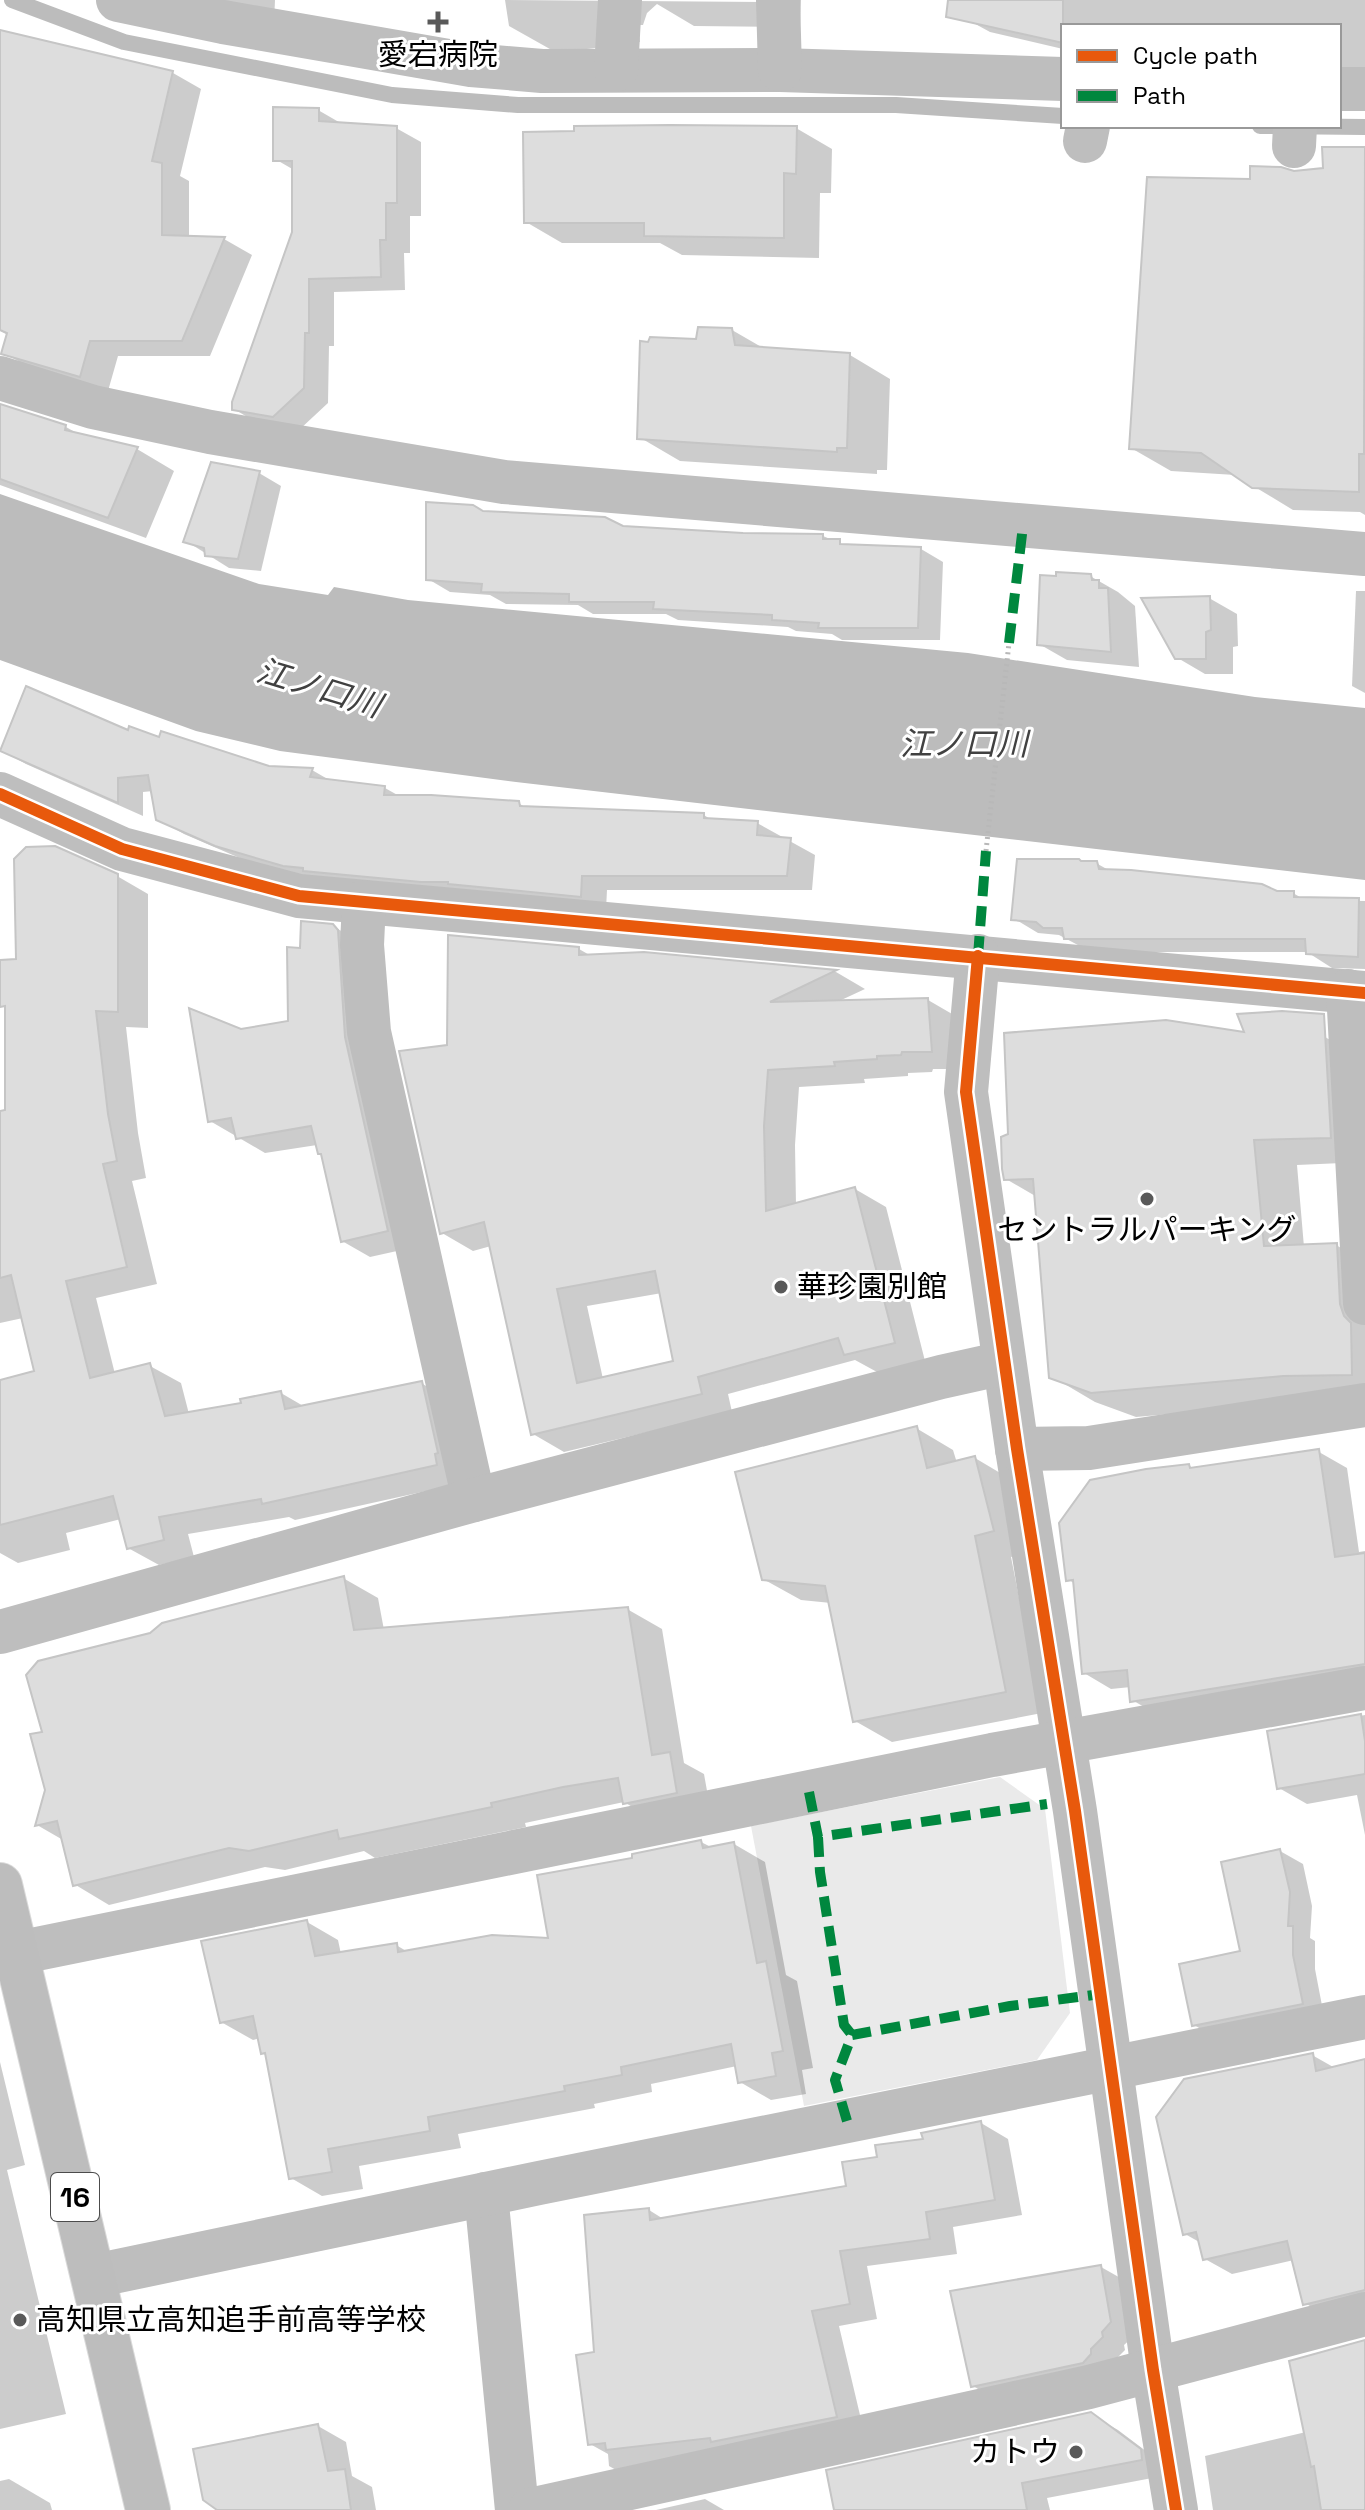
<svg xmlns="http://www.w3.org/2000/svg" width="1365" height="2510" font-family="'Space Grotesk','Noto Sans JP',sans-serif">
<style>
.green{fill:#eaeaea}
.water{fill:#bcbcbc}
.shadow{fill:#0003;fill-rule:evenodd}
.lines{fill:none;stroke-linecap:round;stroke-linejoin:round}
.stream{stroke:#bcbcbc;stroke-width:16}
.building{fill:#ddd;stroke:#c5c5c5;stroke-width:2;fill-rule:evenodd}
.major-casing{stroke:#dbdbdb;stroke-width:46}
.path{stroke:#b8b8b8;stroke-width:5;stroke-dasharray:2 4;stroke-linecap:butt}
.minor{stroke:#bebebe;stroke-width:44}
.major{stroke:#bdbdbd;stroke-width:44}
.quiet{stroke:#00873e;stroke-width:10;stroke-dasharray:20 10;stroke-linecap:butt}
.cycleway-casing{stroke:#fff;stroke-width:17}
.cycleway{stroke:#e8590c;stroke-width:12}
.poi-dot{fill:#595959;stroke:#fff;stroke-width:3}
.labels{text-anchor:middle;stroke-width:6;stroke-linejoin:round;paint-order:stroke}
.shield{fill:#fff;stroke:#4c4c4c;stroke-width:2}
.shield-label{font-size:28px;font-weight:bold;fill:#000}
.poi-label{font-size:30px;fill:#000;stroke:#fff}
.water-label{font-size:32px;font-style:italic;fill:#414141;stroke:#fff}
</style>
<rect width="100%" height="100%" fill="#fff"/>
<polygon class="green" points="1000,1777 1045,1809 1070,2013 1037,2060 804,2106 751,1826"/>
<polygon class="water" points="0,494 259,584 328,595 334,587 408,600 968,653 1255,697 1365,708 1365,880 516,782 280,751 196,731 0,660"/>
<g class="shadow">
<polygon points="186,0 275,0 274,23"/>
<polygon points="505,0 763,2 763,0 801,0 800,27 694,26 657,4 647,13 643,25 638,25 640,42 557,53 509,26"/>
<polygon points="973,0 1365,0 1365,72 1339,72 1339,26 1063,26 1063,49 990,32 968,20"/>
<polygon points="109,58 173,73 201,89 180,176 189,181 189,238 224,239 252,255 210,356 118,356 108,391 32,369 4,353 8,335 0,331 0,60"/>
<polygon points="318,110 344,125 396,128 421,142 421,216 410,216 410,253 404,253 405,290 334,292 334,346 329,346 328,403 299,430 259,424 234,409 294,232 294,170 275,159"/>
<polygon points="796,128 832,149 831,193 820,193 819,258 682,255 660,243 562,243 526,222"/>
<polygon points="1324,149 1365,149 1365,515 1360,512 1293,510 1235,475 1171,471 1131,448 1252,181 1325,170"/>
<polygon points="732,330 765,349 850,355 890,379 887,470 877,470 877,474 680,461 639,437 698,341"/>
<polygon points="0,406 66,427 82,436 137,449 174,471 146,538 0,485"/>
<polygon points="259,473 281,486 261,571 229,568 186,541"/>
<polygon points="483,513 623,528 823,536 849,547 921,549 943,562 940,640 842,640 832,634 796,631 788,627 678,620 666,614 593,614 578,605 506,604 490,595 450,592 428,579"/>
<polygon points="1090,576 1118,592 1135,606 1139,667 1067,660 1039,644"/>
<polygon points="1356,591 1365,591 1365,693 1352,686"/>
<polygon points="1209,598 1237,614 1238,646 1233,647 1233,674 1205,674 1176,657"/>
<polygon points="129,733 161,739 268,768 312,770 331,781 385,788 401,797 518,803 527,808 704,815 713,821 757,823 815,855 812,890 607,890 606,910 331,885 242,859 184,834 158,819 153,791 143,792 143,816 26,764 1,750"/>
<polygon points="1096,863 1112,872 1293,893 1305,900 1365,901 1365,969 1332,968 1307,952 1091,952 1059,935 1038,933 1013,918"/>
<polygon points="117,876 148,894 148,1028 126,1027 138,1133 146,1178 132,1181 157,1284 96,1298 115,1374 150,1366 181,1383 189,1414 243,1405 281,1393 305,1407 421,1383 452,1401 467,1482 295,1520 289,1517 188,1534 194,1557 159,1565 128,1548 121,1519 66,1533 70,1550 18,1563 0,1553 0,1382 37,1372 23,1318 0,1323 0,1128 12,1135"/>
<polygon points="333,926 361,943 415,1247 370,1257 342,1241 323,1155 319,1153 317,1145 265,1153 210,1121 241,1031 290,1022 302,950"/>
<path d="M 579,949 L 593,957 L 644,954 L 836,972 L 865,989 L 837,1002 L 928,1000 L 959,1018 L 963,1069 L 933,1069 L 932,1072 L 908,1073 L 908,1076 L 864,1079 L 865,1083 L 799,1087 L 795,1145 L 796,1205 L 855,1189 L 886,1207 L 925,1361 L 877,1372 L 855,1360 L 728,1394 L 732,1412 L 564,1452 L 533,1434 L 491,1246 L 473,1251 L 442,1233 L 449,1046 ZM 662,1293 L 675,1362 L 603,1379 L 587,1306 Z"/>
<polygon points="1247,1034 1325,1037 1365,1060 1365,1162 1297,1165 1304,1247 1336,1245 1365,1262 1365,1400 1328,1400 1136,1417 1095,1402 1051,1376 1037,1197 1006,1179"/>
<polygon points="916,1428 953,1450 957,1463 975,1458 1012,1480 1030,1552 1011,1557 1042,1713 892,1742 855,1721 831,1603 801,1600 763,1579"/>
<polygon points="1319,1452 1347,1468 1359,1552 1365,1551 1365,1682 1160,1716 1132,1700 1131,1687 1111,1689 1084,1673 1075,1584 1068,1579 1189,1466 1195,1469"/>
<polygon points="343,1578 378,1598 384,1630 627,1609 662,1629 684,1763 704,1774 711,1813 659,1823 624,1802 525,1823 526,1827 375,1858 364,1851 285,1870 265,1867 109,1905 74,1884 63,1840 37,1825 47,1790 44,1734 151,1635"/>
<polygon points="1365,1715 1365,1835 1357,1795 1307,1804 1279,1788 1270,1733"/>
<polygon points="701,1842 713,1848 734,1844 765,1862 786,1975 797,1981 813,2068 802,2070 806,2094 771,2100 740,2082 737,2066 651,2084 652,2092 594,2104 595,2108 458,2134 461,2148 359,2166 363,2189 322,2196 291,2178 268,2055 263,2053 260,2038 253,2040 221,2022 307,1922 338,1940 341,1954 396,1945 408,1952 550,1940 635,1859"/>
<polygon points="1280,1851 1303,1864 1312,1906 1310,1938 1315,1941 1315,1969 1324,2016 1216,2038 1194,2025 1243,1953"/>
<polygon points="1312,2055 1335,2068 1365,2061 1365,2310 1331,2319 1305,2303 1294,2260 1232,2274 1205,2259 1201,2243 1185,2234"/>
<polygon points="0,2062 25,2165 7,2170 66,2414 0,2429"/>
<polygon points="981,2123 1008,2139 1022,2215 953,2227 957,2254 867,2266 877,2319 839,2326 864,2432 637,2482 609,2466 608,2454 590,2444 596,2354 649,2210 665,2220 848,2188 879,2158"/>
<polygon points="1101,2267 1124,2280 1134,2336 1124,2345 1125,2350 1113,2362 995,2399 973,2386"/>
<polygon points="1365,2341 1365,2510 1213,2510 1205,2456 1306,2432"/>
<polygon points="1090,2414 1118,2430 1167,2467 1168,2475 1047,2498 1050,2510 836,2510"/>
<polygon points="318,2426 346,2442 352,2476 372,2487 376,2510 220,2510"/>
<polygon points="9,2479 50,2503 52,2510 0,2510 0,2481"/>
<polygon points="705,2499 724,2510 656,2510"/>
</g>
<g class="lines">
<g class="stream">
<polyline points="12,0 124,42 392,95 518,105 896,105 1063,116"/>
<polyline points="1260,126 1365,127"/>
</g>
</g>
<g class="building">
<polygon points="948,0 1063,0 1063,43 946,17"/>
<polygon points="0,30 173,71 152,161 162,163 162,235 225,237 182,341 90,341 80,377 1,354 7,333 0,330"/>
<polygon points="273,107 319,108 319,121 397,126 397,203 386,203 386,240 380,240 381,277 309,279 309,333 305,333 304,388 273,417 232,410 232,402 292,232 292,161 273,161"/>
<polygon points="670,125 797,126 796,174 784,173 784,238 644,236 644,223 524,223 523,132 574,131 574,126"/>
<polygon points="1322,147 1365,147 1364,454 1359,454 1359,492 1252,488 1201,453 1129,449 1147,177 1250,179 1250,166 1281,167 1294,171 1323,168"/>
<polygon points="698,327 732,328 735,345 850,353 847,448 837,448 837,452 637,439 640,341 648,342 650,337 696,339"/>
<polygon points="0,404 66,425 65,430 138,447 108,518 0,479"/>
<polygon points="211,462 260,471 238,559 205,556 204,548 183,542"/>
<polygon points="426,502 473,505 483,511 605,517 623,526 743,533 823,534 823,539 840,539 840,544 921,547 918,628 818,628 819,623 772,620 772,615 653,609 654,602 569,602 569,594 481,592 482,584 426,580"/>
<polygon points="1056,572 1091,574 1092,580 1099,580 1099,588 1108,588 1111,652 1037,645 1040,575 1056,576"/>
<polygon points="1210,596 1211,630 1206,632 1206,659 1175,659 1141,598"/>
<polygon points="26,686 128,730 129,726 159,737 161,731 269,766 313,768 310,777 385,786 384,795 431,795 519,801 520,806 704,813 704,818 758,821 757,835 791,838 787,876 582,876 581,897 448,884 448,882 421,882 303,871 303,868 283,866 215,846 156,820 148,775 118,778 118,803 0,751"/>
<polygon points="55,846 118,874 118,1012 96,1011 108,1114 117,1161 103,1164 127,1267 66,1281 90,1378 150,1363 165,1416 241,1403 240,1399 281,1391 285,1409 422,1381 438,1453 435,1454 437,1465 262,1504 261,1499 159,1517 164,1540 127,1549 113,1496 0,1525 0,1380 34,1371 11,1275 0,1278 0,1111 5,1110 5,1006 0,1007 0,960 16,959 14,859 26,847"/>
<polygon points="1017,859 1079,859 1081,861 1097,861 1099,869 1131,870 1262,884 1277,891 1294,891 1294,897 1359,898 1358,957 1306,954 1305,939 1064,939 1062,928 1043,928 1036,922 1011,920"/>
<polygon points="301,921 333,924 338,930 345,1037 388,1231 341,1242 321,1154 318,1154 311,1126 236,1139 231,1118 208,1122 189,1008 241,1029 288,1021 287,947 300,948"/>
<path d="M 448,935 L 579,947 L 579,955 L 644,952 L 837,970 L 770,1002 L 928,998 L 932,1052 L 902,1052 L 901,1055 L 877,1056 L 877,1059 L 834,1062 L 835,1066 L 768,1070 L 764,1126 L 766,1211 L 855,1187 L 895,1343 L 844,1355 L 838,1338 L 698,1377 L 702,1394 L 531,1435 L 484,1222 L 440,1234 L 399,1051 L 447,1045 ZM 655,1271 L 673,1361 L 577,1383 L 557,1289 Z"/>
<polygon points="1282,1011 1324,1014 1331,1138 1254,1140 1264,1246 1337,1243 1340,1304 1344,1316 1351,1323 1352,1375 1283,1376 1091,1393 1049,1378 1033,1179 1004,1180 1002,1169 1001,1137 1008,1134 1004,1033 1166,1020 1244,1032 1237,1014"/>
<polygon points="917,1426 927,1468 975,1456 994,1531 975,1536 1006,1692 853,1722 825,1586 762,1580 735,1472"/>
<polygon points="1319,1449 1335,1557 1365,1553 1365,1664 1130,1702 1127,1670 1082,1674 1073,1580 1066,1581 1059,1523 1090,1480 1146,1469 1189,1464 1190,1468"/>
<polygon points="344,1576 354,1630 628,1607 652,1755 670,1752 677,1793 623,1804 618,1778 563,1787 491,1803 492,1807 339,1839 337,1830 249,1851 229,1848 73,1886 57,1821 35,1826 45,1790 30,1734 42,1732 26,1675 38,1661 150,1633 162,1623"/>
<polygon points="1361,1714 1365,1741 1365,1774 1277,1789 1267,1731"/>
<polygon points="701,1840 703,1848 734,1842 757,1963 766,1961 783,2051 772,2053 776,2076 738,2083 731,2044 621,2067 622,2075 564,2086 565,2091 428,2117 430,2131 328,2149 332,2172 289,2179 265,2053 261,2054 253,2016 220,2023 201,1941 307,1920 315,1956 397,1943 398,1952 492,1935 548,1938 537,1875 632,1858 632,1854"/>
<polygon points="1280,1849 1290,1892 1288,1926 1293,1926 1293,1955 1303,2004 1192,2026 1179,1964 1240,1951 1221,1862"/>
<polygon points="1313,2053 1316,2071 1365,2059 1365,2290 1303,2305 1287,2241 1203,2260 1196,2232 1183,2235 1156,2117 1184,2079"/>
<polygon points="981,2121 995,2200 926,2212 930,2239 840,2251 850,2304 812,2311 837,2417 711,2442 710,2438 606,2450 605,2443 588,2445 576,2355 594,2352 584,2215 649,2208 650,2220 846,2186 842,2162 877,2157 875,2145 923,2139 921,2133"/>
<polygon points="1101,2265 1111,2322 1102,2332 1103,2337 1091,2349 1091,2354 1083,2363 971,2387 950,2291"/>
<polygon points="1365,2340 1365,2510 1321,2510 1314,2466 1311,2467 1289,2361"/>
<polygon points="1091,2412 1141,2449 1142,2460 1022,2483 1027,2510 834,2510 826,2470"/>
<polygon points="318,2424 328,2471 345,2469 351,2510 217,2510 203,2500 193,2449"/>
</g>
<g class="lines">
<g class="major-casing">
<polyline id="major" points="0,1885 148,2510"/>
</g>
<polyline class="path" points="986,851 1009,643"/>
<g class="minor">
<polyline points="118,0 223,22 471,65 542,71 780,70 1063,79"/>
<polyline points="778,0 780,70"/>
<polyline points="616,70 620,0"/>
<polyline points="1339,89 1365,89"/>
<polyline points="1085,141 1088,126"/>
<polyline points="1294,146 1295,126"/>
<polyline points="0,378 93,407 210,432 504,482 1365,554"/>
<polyline points="0,794 122,849 299,896 1365,993"/>
<polyline points="364,902 362,945 369,1032 474,1500"/>
<polyline points="978,956 966,1092 1017,1449 1075,1811 1153,2370 1176,2510"/>
<polyline points="1348,991 1365,1303"/>
<polyline points="1017,1449 1089,1448 1365,1405"/>
<polyline points="0,1632 474,1500 941,1377 1004,1363"/>
<polyline points="17,1953 992,1755 1365,1688"/>
<polyline points="486,2194 517,2510"/>
<polyline points="94,2276 539,2183 1365,2017"/>
<polyline points="530,2510 1089,2387 1365,2314"/>
</g>
<use href="#major" class="major"/>
<g class="quiet">
<polyline points="1009,643 1023,526"/>
<polyline points="978,956 986,851"/>
<polyline points="809,1792 818,1837 1047,1804"/>
<polyline points="818,1837 820,1872 844,2025 852,2035"/>
<polyline points="847,2121 835,2080 852,2035 1010,2006 1101,1994"/>
</g>
<g class="cycleway-casing">
<g id="cycleway">
<polyline points="0,794 122,849 299,896 1365,993"/>
<polyline points="978,956 966,1092 1017,1449 1075,1811 1153,2370 1176,2510"/>
</g>
</g>
<use href="#cycleway" class="cycleway"/>
</g>
<g class="poi-dot">
<path d="M434 10h8v8h8v8h-8v8h-8v-8h-8v-8h8z"/>
<circle cx="1147" cy="1199" r="8"/>
<circle cx="781" cy="1287" r="8"/>
<circle cx="20" cy="2320" r="8"/>
<circle cx="1076" cy="2452" r="8"/>
</g>
<g class="labels">
<rect class="shield" x="51" y="2173" width="48" height="48" rx="6"/>
<g class="shield-label">
<text x="75" y="2207">16</text>
</g>
<g class="poi-label">
<text x="438" y="65">愛宕病院</text>
<text x="1147" y="1240">セントラルパーキング</text>
<text x="797" y="1297" text-anchor="start">華珍園別館</text>
<text x="36" y="2330" text-anchor="start">高知県立高知追手前高等学校</text>
<text x="1060" y="2462" text-anchor="end">カトウ</text>
</g>
<g class="water-label">
<text transform="translate(319 688) rotate(17)" y="11">江ノ口川</text>
<text x="964" y="755">江ノ口川</text>
</g>
</g>
<rect x="1061" y="24" width="280" height="104" fill="#ffffff" stroke="#999999" stroke-width="2"/>
<rect x="1077" y="50" width="40" height="12" fill="#e8590c" stroke="#999999" stroke-width="2"/>
<text x="1133" y="64" font-size="24" fill="#000000">Cycle path</text>
<rect x="1077" y="90" width="40" height="12" fill="#00873e" stroke="#999999" stroke-width="2"/>
<text x="1133" y="104" font-size="24" fill="#000000">Path</text>
</svg>
